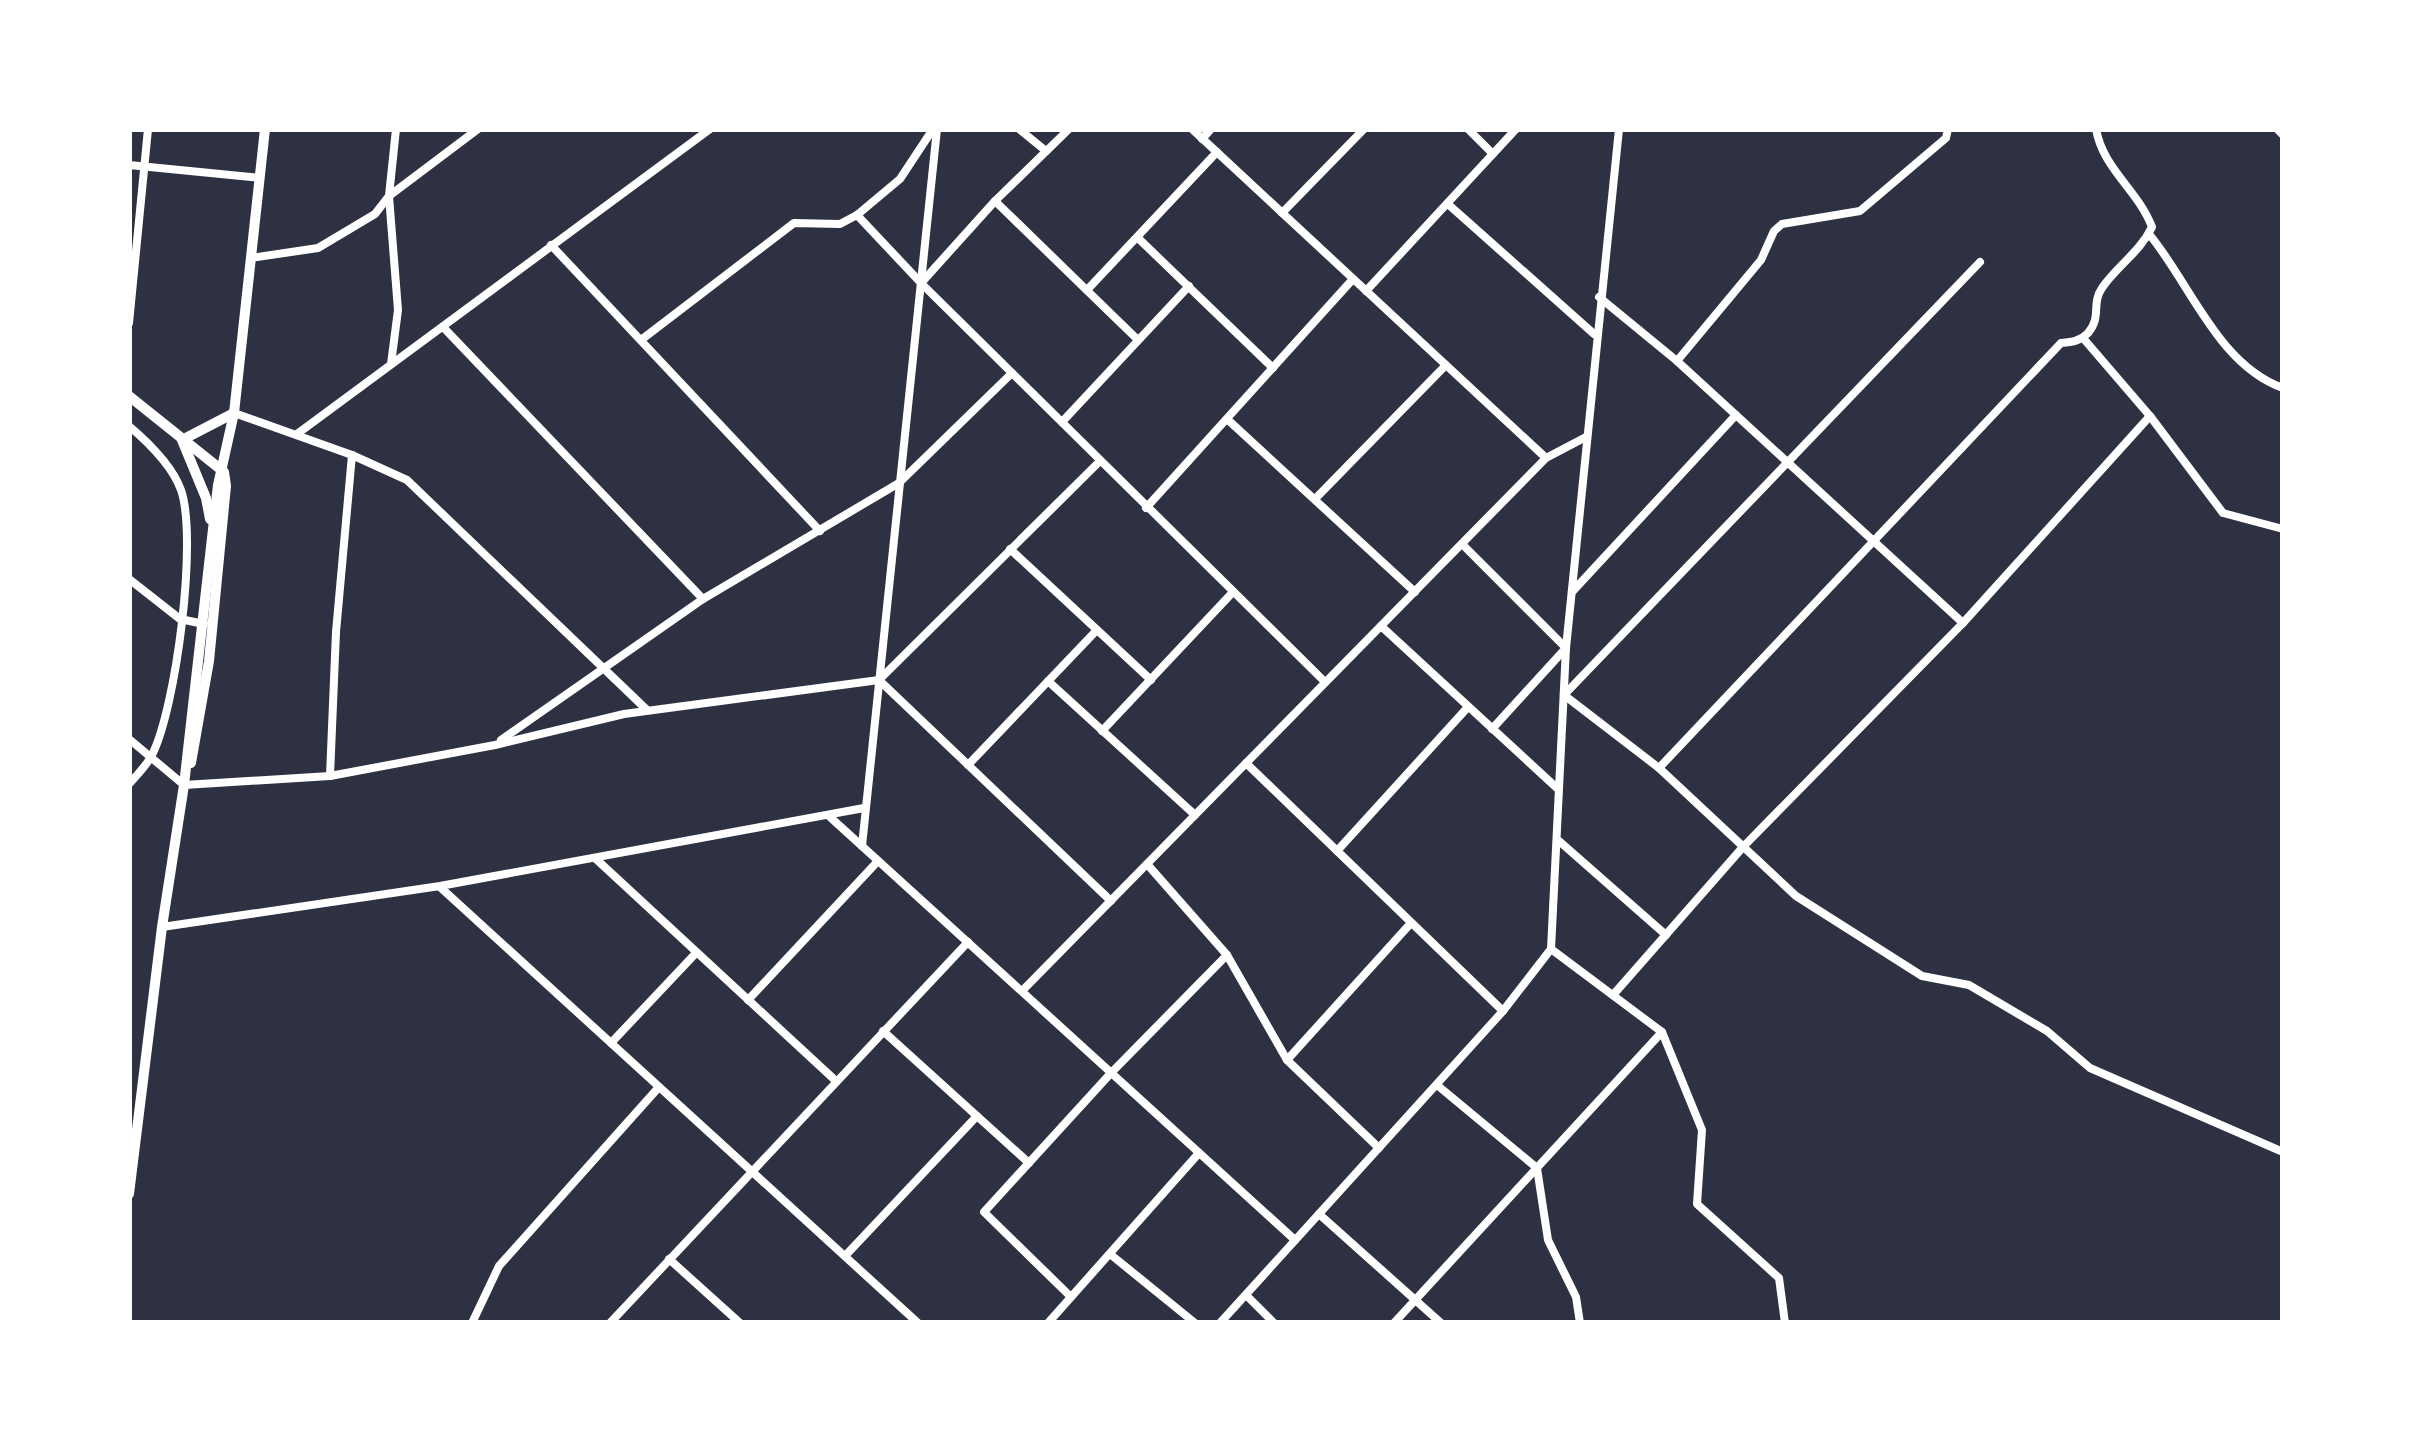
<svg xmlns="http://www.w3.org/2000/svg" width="2412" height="1452" font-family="Lora,serif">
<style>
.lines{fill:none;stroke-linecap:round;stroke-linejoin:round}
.minor{stroke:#fff;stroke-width:8}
.primary{stroke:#fff;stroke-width:10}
</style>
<rect width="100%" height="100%" fill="#2d3142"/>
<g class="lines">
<g class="minor">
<polyline points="1019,129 1046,151"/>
<polyline points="1192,129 1546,458"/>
<polyline points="1468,129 1493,154"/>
<polyline points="2277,129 2283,135"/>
<polyline points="1202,139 1211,129"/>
<polyline points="129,165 260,178"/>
<polyline points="995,201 1138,340"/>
<polyline points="1449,205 1594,334"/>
<polyline points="1282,213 1364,129"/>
<polyline points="857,215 921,283 1325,682"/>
<path d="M 2149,234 C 2190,283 2218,365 2283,388"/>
<polyline points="1139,239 1273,368"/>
<polyline points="551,245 820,531"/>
<polyline points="251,258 318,248 375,214 389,196 478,129"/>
<polyline points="1980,262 1564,695 1659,768 1796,896 1922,976 1969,985 2047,1031 2090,1068 2283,1152"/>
<polyline points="922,282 995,201 1069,129"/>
<polyline points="1087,290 1217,152"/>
<polyline points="1366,291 1516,129"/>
<polyline points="1599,297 1677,361 1963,623"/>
<polyline points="129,323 148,129"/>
<polyline points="443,327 703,599"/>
<polyline points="2083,338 2150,416 2223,513 2283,529"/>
<polyline points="641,340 794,223 840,224 857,215 900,179 933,129"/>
<polyline points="1677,361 1761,260 1774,231 1782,224 1860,211 1946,138 1948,129"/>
<polyline points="391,364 398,310 389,196 396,129"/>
<polyline points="234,413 352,455 407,480 647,710"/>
<polyline points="1227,419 1415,592"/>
<polyline points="1062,422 1189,286"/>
<path d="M 129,426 C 149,443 172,465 181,490 C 198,539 176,708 152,755 C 147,765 137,775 129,784"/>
<polyline points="297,434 710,129"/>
<polyline points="1315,499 1446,365"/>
<polyline points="1146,508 1353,279"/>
<polyline points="1462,544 1566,648 1492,729"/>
<polyline points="1010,549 1151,680"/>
<polyline points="129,579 180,619 204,624"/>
<polyline points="1572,592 1736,415"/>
<polyline points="1381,626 1558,789"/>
<polyline points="880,681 1111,901"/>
<polyline points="1048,681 1195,815"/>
<polyline points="1102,731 1233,592"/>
<polyline points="129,739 184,785 330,776 495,745 624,714 879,680 1100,461"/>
<polyline points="501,740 703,599 899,483 1012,373"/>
<polyline points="1246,763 1503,1011"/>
<polyline points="968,765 1095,632"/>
<path d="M 1659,768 L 2061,343 C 2073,342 2080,341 2088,333 C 2102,317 2091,304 2102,288 C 2117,266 2140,252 2152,227 C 2138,190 2103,169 2096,129"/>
<polyline points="330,776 336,632 352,455"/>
<polyline points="830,817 1295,1240"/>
<polyline points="1559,841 1666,935"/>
<polyline points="862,846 937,129"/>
<polyline points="1337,851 1468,707"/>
<polyline points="596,859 836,1081"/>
<polyline points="1147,864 1227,955 1287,1060 1379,1148"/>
<polyline points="440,887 918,1323"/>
<polyline points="162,927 440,886 864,808"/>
<polyline points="1551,949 1662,1032 1702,1130 1697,1204 1779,1278 1785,1323"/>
<polyline points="1022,991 1546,458 1586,437"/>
<polyline points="1613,995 1743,847 1963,623 2150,416"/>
<polyline points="748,1000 878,861"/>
<polyline points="883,1031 1029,1163"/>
<polyline points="611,1043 696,953"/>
<polyline points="1287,1060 1411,923"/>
<polyline points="1437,1085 1537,1168 1548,1240 1576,1297 1580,1323"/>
<polyline points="1319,1214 1441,1323"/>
<polyline points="1110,1254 1195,1323"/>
<polyline points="845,1256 977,1116"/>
<polyline points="669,1259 740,1323"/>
<polyline points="1246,1295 1274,1323"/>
<polyline points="1071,1297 984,1212 1111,1073 1227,955"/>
<polyline points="472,1323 499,1266 659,1087"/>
<polyline points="610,1323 968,942"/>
<polyline points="1048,1323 1199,1153"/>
<polyline points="1220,1323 1503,1011 1551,949 1566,648 1619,129"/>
<polyline points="1394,1323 1662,1032"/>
</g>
<g class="primary">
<polyline points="129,396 224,472 226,486 209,661 191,763"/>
<polyline points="210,519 206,498 182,440 234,413"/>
<polyline points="129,1194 162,927 184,785 218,485 234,413 265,129"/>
</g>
</g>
<rect width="2412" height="1452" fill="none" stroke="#ffffff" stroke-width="264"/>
</svg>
